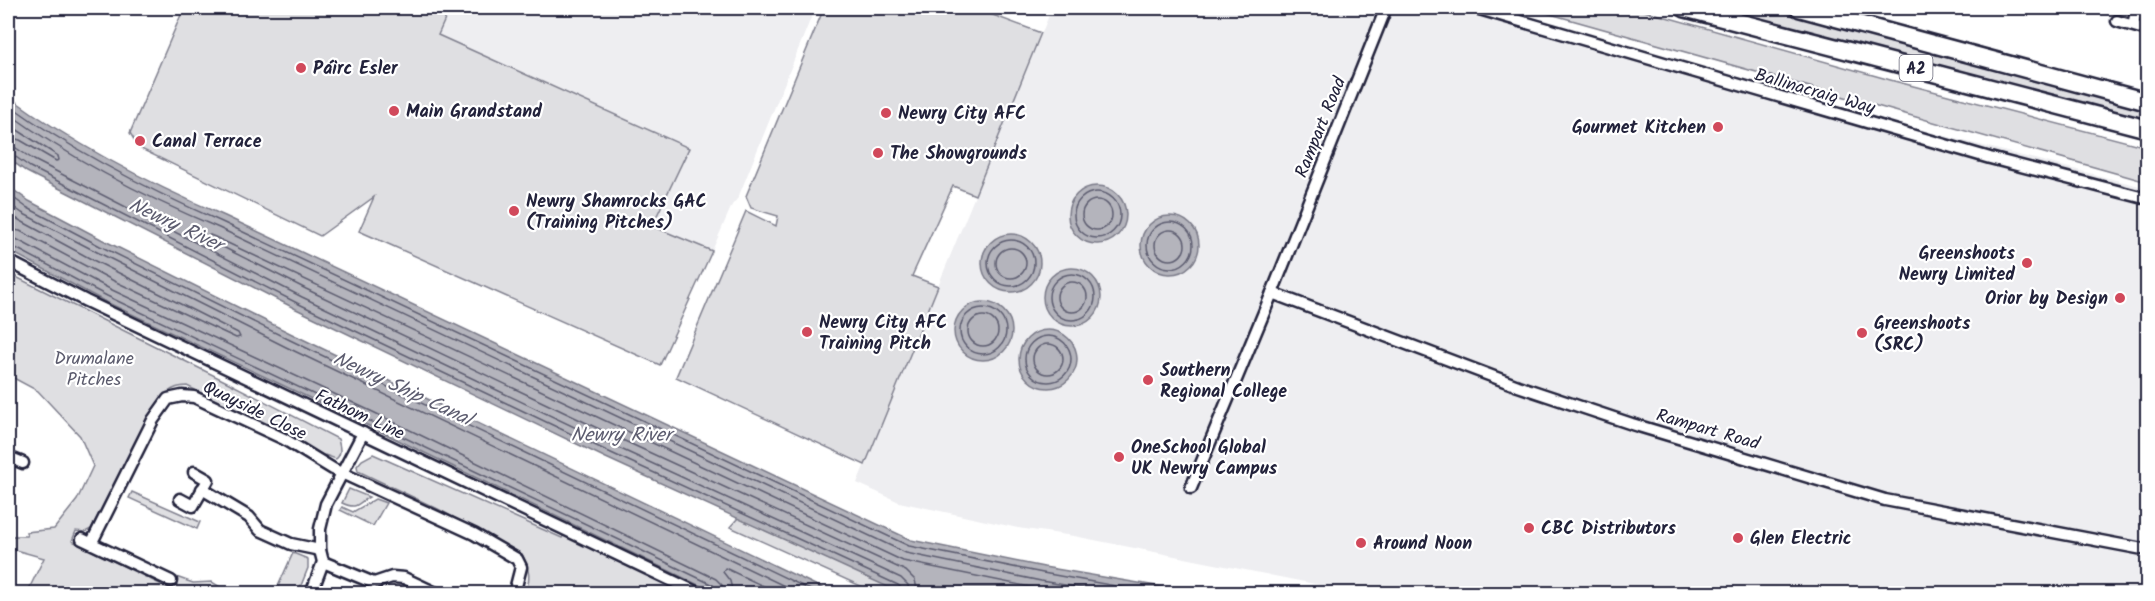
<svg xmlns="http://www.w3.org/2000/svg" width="2155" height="601" font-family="Kalam,sans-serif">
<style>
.built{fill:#eeeef1}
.green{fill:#dfdfe2;stroke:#80808e;stroke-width:1.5}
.water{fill:#b4b4bc;stroke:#7a7a88;stroke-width:1.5}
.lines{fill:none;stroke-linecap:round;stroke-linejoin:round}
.shore{stroke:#5c5c6f;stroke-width:1.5}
.minor-casing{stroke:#22223b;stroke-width:15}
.trunk-casing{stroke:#22223b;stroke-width:21}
.minor{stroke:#fff;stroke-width:10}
.trunk{stroke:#fff;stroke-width:16}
.poi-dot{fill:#d1495b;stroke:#fff;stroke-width:2}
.labels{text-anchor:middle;stroke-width:4.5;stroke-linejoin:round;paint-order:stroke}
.shield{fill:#fff;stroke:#646476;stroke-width:1.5}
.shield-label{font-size:16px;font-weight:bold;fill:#22223b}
.poi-label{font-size:18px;font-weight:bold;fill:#22223b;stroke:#fff;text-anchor:start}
.street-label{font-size:18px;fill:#22223b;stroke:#fff}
.park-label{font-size:18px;fill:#5b5b6d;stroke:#fff}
.water-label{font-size:20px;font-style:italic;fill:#5c5c6f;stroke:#fff}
</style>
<rect width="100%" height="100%" fill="#fff"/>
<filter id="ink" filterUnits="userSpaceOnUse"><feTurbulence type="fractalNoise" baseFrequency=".0167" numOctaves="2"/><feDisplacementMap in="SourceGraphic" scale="12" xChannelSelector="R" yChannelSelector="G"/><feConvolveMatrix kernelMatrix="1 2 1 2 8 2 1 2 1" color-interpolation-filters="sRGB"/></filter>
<g filter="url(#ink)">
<g class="built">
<polygon points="450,8 815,8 738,198 732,205 712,251 652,226 689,148 438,35"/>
<polygon points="1052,8 1449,8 2147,188 2147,593 1360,593 1074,536 1018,528 899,502 857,483"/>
</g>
<g class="green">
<polygon points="184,8 450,8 438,35 689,148 652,226 712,251 660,365 359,231 374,197 320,236 139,148 130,133"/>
<polygon points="824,8 974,8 1041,33 975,195 953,186 912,276 938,286 865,465 676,377 746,211 776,226 778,216 751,208 746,196"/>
<polygon points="1529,8 1634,8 1894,81 2147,147 2147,182"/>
<polygon points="1719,8 1767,8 2147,108 2147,121"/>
<path d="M 8,273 L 227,382 L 338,439 C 340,447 342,454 336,459 L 325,455 L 324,456 L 279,431 L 187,386 C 170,386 163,396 154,408 L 91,529 L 85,532 L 76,531 L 72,541 L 168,588 L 176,577 L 193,583 L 212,582 L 230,593 L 27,593 L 44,558 L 8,548 L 8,536 L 27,536 L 26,532 L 54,529 L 77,500 L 93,466 L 80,436 L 38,391 L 8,375 Z"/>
<path d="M 373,454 L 562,538 L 567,529 L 699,593 L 524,593 C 532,580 529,568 522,554 L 438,509 L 358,471 L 357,466 L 362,460 Z"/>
<path d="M 349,489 L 369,497 C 356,504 358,510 342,503 Z"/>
<polygon points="132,492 200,522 197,529 129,498"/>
<polygon points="375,499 386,503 373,526 340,510 342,507 353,512"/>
<polygon points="738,518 903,593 876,593 730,527"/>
<polygon points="293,553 308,559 308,568 298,593 275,593"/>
</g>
<g class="water">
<path d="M 8,96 C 75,145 148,183 225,216 L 911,540 L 1044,567 L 1162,587 L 1169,593 L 901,593 L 606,458 L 296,309 L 27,172 L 8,158 Z"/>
<polygon points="8,186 29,201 103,240 292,334 832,593 715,593 369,426 104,301 8,250"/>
<circle cx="1097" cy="215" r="29"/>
<circle cx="1170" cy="245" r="29"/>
<circle cx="1011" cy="263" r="29"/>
<circle cx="1072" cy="297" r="29"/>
<circle cx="983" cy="331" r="29"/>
<circle cx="1048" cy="359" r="29"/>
</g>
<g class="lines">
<g class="shore">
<path d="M 8,104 C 74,152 147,189 222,222 L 909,546 L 1043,573 L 1160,594"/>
<path d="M 8,113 C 73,160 145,197 219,228 L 906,553 L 1041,581 L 1118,594"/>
<polyline points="8,124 58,156 59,160 56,161 20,140 8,137"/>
<polyline points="8,146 16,148 34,160 302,297 612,445 901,578 908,585 909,594"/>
<polyline points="8,154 13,155 30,167 299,304 609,452 898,585 901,588 902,594"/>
<circle cx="1097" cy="215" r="23"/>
<polyline points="8,194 26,207 100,246 290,340 819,594"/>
<circle cx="1097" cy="215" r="15"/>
<polyline points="8,203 22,213 97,252 286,347 801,594"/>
<polyline points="8,214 93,260 238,333 240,337 236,338 114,281 20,231 8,229"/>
<circle cx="1170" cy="245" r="23"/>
<circle cx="1170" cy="245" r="15"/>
<polyline points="8,238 16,239 110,289 375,413 716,579 722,585 724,594"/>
<circle cx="1011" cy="263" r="23"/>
<polyline points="8,245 12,246 107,296 630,545 713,585 716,594"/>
<circle cx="1011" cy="263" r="15"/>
<circle cx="1072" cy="297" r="23"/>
<circle cx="1072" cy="297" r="15"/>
<circle cx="983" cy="331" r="23"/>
<circle cx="983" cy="331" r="15"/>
<circle cx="1048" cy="359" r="23"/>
<circle cx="1048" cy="359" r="15"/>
<polyline points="733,594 730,581 723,572 725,568 780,594"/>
<polyline points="918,594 915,580 906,571 616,437 306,289 209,240 208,236 210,235 215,237 903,561 1064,594"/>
</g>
<g class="minor-casing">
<g id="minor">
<polyline points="1476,8 1990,158 2148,199"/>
<polyline points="2117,21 2144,29"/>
<polyline points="2133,25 2137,8"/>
<polyline points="8,261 86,301 700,594"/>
<polyline points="1272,293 1518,386 1632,424 1885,500 2148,550"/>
<polyline points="8,457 23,463"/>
<polyline points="1191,488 1272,293 1386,8"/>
<polyline points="202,489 249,517 260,530 291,544 320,550"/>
<polyline points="180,499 193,506 208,480 194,472"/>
<polyline points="82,539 171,581"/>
<polyline points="92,542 153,420 168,399 182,396 194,397 284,439 333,469 474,534 517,559 521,567 514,594"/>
<polyline points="323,562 374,583 392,577 404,578 438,594"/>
<polyline points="311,594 323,562 320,550 320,529 326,504 363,433"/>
</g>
</g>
<g class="trunk-casing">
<g id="trunk">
<polyline points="1684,8 2148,129"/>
<polyline points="1799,8 2148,102"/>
</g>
</g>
<use href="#minor" class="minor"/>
<use href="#trunk" class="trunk"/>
</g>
</g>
<g class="poi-dot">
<circle cx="301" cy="68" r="6"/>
<circle cx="394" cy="111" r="6"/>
<circle cx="886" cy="113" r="6"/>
<circle cx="1718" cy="127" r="6"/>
<circle cx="140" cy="141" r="6"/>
<circle cx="878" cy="153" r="6"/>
<circle cx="514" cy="211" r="6"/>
<circle cx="2027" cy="263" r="6"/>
<circle cx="2120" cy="298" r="6"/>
<circle cx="807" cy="332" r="6"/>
<circle cx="1862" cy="333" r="6"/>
<circle cx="1148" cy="380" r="6"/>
<circle cx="1119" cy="457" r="6"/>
<circle cx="1529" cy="528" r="6"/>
<circle cx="1738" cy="538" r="6"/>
<circle cx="1361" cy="543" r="6"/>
</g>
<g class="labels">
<rect class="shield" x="1899.5" y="55" width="33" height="26" rx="4.5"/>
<g class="shield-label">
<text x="1916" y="74">A2</text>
</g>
<g class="poi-label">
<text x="313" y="74">Páirc Esler</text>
<text x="406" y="117">Main Grandstand</text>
<text x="898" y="119">Newry City AFC</text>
<text x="1706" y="133" text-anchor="end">Gourmet Kitchen</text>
<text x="152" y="147">Canal Terrace</text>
<text x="890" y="159">The Showgrounds</text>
<text x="526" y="207">Newry Shamrocks GAC<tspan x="526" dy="21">(Training Pitches)</tspan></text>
<text x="2015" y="259" text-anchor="end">Greenshoots<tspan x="2015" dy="21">Newry Limited</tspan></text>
<text x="2108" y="304" text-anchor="end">Orior by Design</text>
<text x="819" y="328">Newry City AFC<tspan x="819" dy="21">Training Pitch</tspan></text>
<text x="1874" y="329">Greenshoots<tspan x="1874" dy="21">(SRC)</tspan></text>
<text x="1160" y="376">Southern<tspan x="1160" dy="21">Regional College</tspan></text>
<text x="1131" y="453">OneSchool Global<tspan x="1131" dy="21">UK Newry Campus</tspan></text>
<text x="1541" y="534">CBC Distributors</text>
<text x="1750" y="544">Glen Electric</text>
<text x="1373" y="549">Around Noon</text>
</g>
<g class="street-label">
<text transform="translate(1815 91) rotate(16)" y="6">Ballinacraig Way</text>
<text transform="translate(1320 127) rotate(-68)" y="6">Rampart Road</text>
<text transform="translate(255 410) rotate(26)" y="6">Quayside Close</text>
<text transform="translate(360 414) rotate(25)" y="6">Fathom Line</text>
<text transform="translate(1708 429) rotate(16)" y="6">Rampart Road</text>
</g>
<g class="park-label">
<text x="94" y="364">Drumalane<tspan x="94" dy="21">Pitches</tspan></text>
</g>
<g class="water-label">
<text transform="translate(176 224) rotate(25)" y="7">Newry River</text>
<text transform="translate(403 388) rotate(25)" y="7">Newry Ship Canal</text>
<text x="621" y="441">Newry River</text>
</g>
</g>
<rect width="2155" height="601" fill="none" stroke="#fff" stroke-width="30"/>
<rect x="15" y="15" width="2125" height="571" fill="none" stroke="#22223b" stroke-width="2" filter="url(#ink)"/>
</svg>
